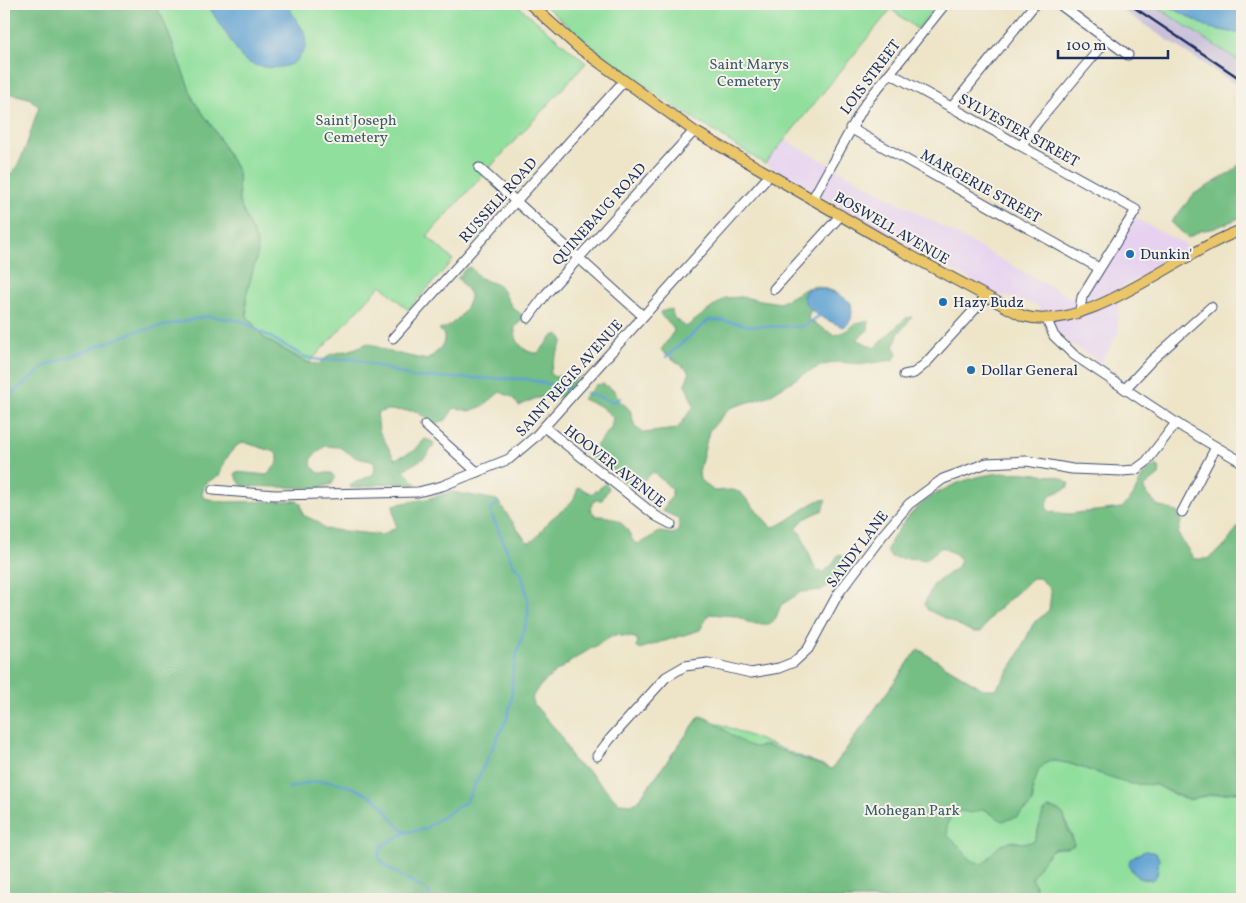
<svg xmlns="http://www.w3.org/2000/svg" width="1246" height="903" font-family="Vollkorn,serif">
<style>
.built{fill:#e6d2f0}
.industrial{fill:#c8bfd8}
.green{fill:#91df9d;stroke:#56877e;fill-rule:evenodd}
.forest{fill:#74be84;stroke:#487671}
.water{fill:#5ea1d2;stroke:#3c6898}
.lines{fill:none;stroke-linecap:round;stroke-linejoin:round}
.stream{stroke:#5ea1d2;stroke-width:2.5}
.minor-casing{stroke:#3b4a6e;stroke-width:11}
.major-casing{stroke:#3b4a6e;stroke-width:12}
.minor{stroke:#fff;stroke-width:9}
.major{stroke:#ebc669;stroke-width:10}
.rail{stroke:#1b2f5e;stroke-width:2.5}
.poi-dot{fill:#1f6fb2;stroke:#f7f3e8;stroke-width:2}
.labels{text-anchor:middle;stroke-width:4;stroke-linejoin:round;paint-order:stroke}
.park-label{font-size:15px;fill:#385b6e;stroke:#f7f3e8}
.street-label{font-size:15px;fill:#1b2f5e;stroke:#f7f3e8}
.poi-label{font-size:15px;fill:#1b2f5e;stroke:#f7f3e8;text-anchor:start}
</style>
<rect width="100%" height="100%" fill="#f7f3e8"/>
<filter id="ink" filterUnits="userSpaceOnUse"><feTurbulence type="fractalNoise" baseFrequency=".02" numOctaves="2"/><feDisplacementMap in="SourceGraphic" scale="10" xChannelSelector="R" yChannelSelector="G"/><feConvolveMatrix kernelMatrix="1 2 1 2 8 2 1 2 1" color-interpolation-filters="sRGB"/></filter>
<filter id="wash" filterUnits="userSpaceOnUse"><feTurbulence type="fractalNoise" baseFrequency=".0096" numOctaves="4" result="noise"/><feDisplacementMap in="SourceGraphic" scale="20" xChannelSelector="R" yChannelSelector="G"/><feGaussianBlur stdDeviation="1.12" result="paint"/><feColorMatrix in="noise" values="0 0 0 0 0 0 0 0 0 0 0 0 0 0 0 0 0 1.4 0 .05"/><feComposite in="paint" operator="in"/></filter>
<g filter="url(#wash)">
<rect width="100%" height="100%" fill="#eee5c9"/>
<polygon class="built" points="785,140 1071,298 1134,217 1188,246 1119,290 1118,333 1101,362 1067,341 1037,305 996,294 765,164"/>
<polygon class="industrial" points="1113,4 1152,4 1242,63 1242,89"/>
<g class="green">
<polygon points="154,4 516,4 586,63 427,236 453,260 408,310 381,285 309,363 264,338 248,319 245,299 258,252 256,240 239,202 238,172 214,129 194,101 162,17"/>
<polygon points="543,4 938,4 917,29 891,9 765,164 666,101 596,50"/>
<polygon points="1152,4 1164,4 1210,28 1242,34 1242,63"/>
<path d="M 918,649 L 983,689 L 1002,820 C 1013,820 1031,810 1033,798 C 1034,796 1032,793 1032,790 C 1033,779 1039,765 1049,760 L 1061,761 L 1095,772 L 1156,785 L 1183,799 L 1242,791 L 1242,899 L 585,899 L 638,801 L 700,716 L 832,769 ZM 1051,808 L 1063,814 L 1073,839 L 1048,852 L 1012,841 L 1029,844 L 1035,840 L 1040,824 ZM 1146,851 L 1156,853 L 1159,859 L 1157,875 L 1152,880 C 1140,881 1132,876 1129,864 L 1135,855 Z"/>
</g>
<g class="forest">
<path d="M 4,4 L 154,4 L 162,17 L 194,101 L 214,129 L 238,172 L 239,202 L 256,240 L 258,252 L 246,296 L 247,316 L 264,338 L 301,360 L 309,363 L 319,364 L 331,354 L 351,350 L 368,343 L 390,352 L 427,360 C 435,353 446,347 444,335 L 439,329 C 452,329 471,307 470,294 L 458,278 L 465,269 L 470,267 L 480,278 L 500,286 L 512,307 L 522,315 L 522,320 L 515,327 C 513,340 524,354 538,353 L 553,336 L 559,334 L 563,341 L 553,362 L 550,374 L 555,377 L 575,372 L 580,375 L 561,397 L 536,398 L 519,406 L 512,397 L 500,392 L 483,406 L 470,411 L 454,408 L 446,420 L 434,424 L 416,411 L 387,410 L 377,413 L 379,431 L 395,459 L 414,451 L 425,439 L 433,442 L 434,446 L 424,458 L 403,470 L 416,483 L 414,485 L 393,483 L 351,488 L 350,485 L 374,474 L 375,464 L 371,461 L 357,458 L 339,447 L 325,446 L 312,457 L 311,466 L 319,473 L 332,473 L 335,478 L 332,484 L 318,488 L 242,486 L 235,475 L 236,472 L 267,475 L 278,463 L 278,457 L 275,452 L 243,442 C 228,450 225,462 219,476 C 209,480 204,483 202,495 L 204,498 L 224,502 L 297,501 L 301,504 L 303,515 L 318,522 L 324,529 L 382,535 L 396,527 L 393,505 L 426,499 L 452,492 L 497,500 L 526,541 L 530,542 C 540,537 541,529 548,522 C 560,510 575,506 578,487 L 592,494 L 605,484 L 609,488 L 602,500 L 595,500 L 590,509 L 596,516 C 612,516 623,520 630,535 C 633,540 632,542 638,544 L 660,532 L 673,534 L 678,531 L 680,519 L 662,511 L 672,496 L 672,489 L 653,472 L 636,487 L 631,487 L 591,457 L 590,453 L 611,428 L 613,417 L 600,406 L 582,399 L 596,385 L 603,384 L 615,391 L 618,399 L 630,410 L 635,427 L 643,433 L 677,429 L 694,406 L 685,384 L 690,372 L 661,350 L 674,331 C 672,321 661,320 660,312 L 671,309 L 674,318 L 686,327 L 725,298 L 741,297 L 780,303 L 807,288 L 817,286 C 824,290 833,289 839,295 L 811,309 L 808,317 L 809,320 L 834,335 C 848,334 853,320 869,321 L 868,330 L 857,339 L 874,348 L 906,318 L 912,317 L 898,334 L 894,347 L 897,354 L 893,360 L 864,364 L 837,362 L 823,365 L 805,373 L 768,396 L 730,408 L 709,431 L 699,472 L 700,480 L 714,491 L 733,490 L 741,493 L 771,527 C 788,526 814,496 826,500 L 823,510 L 804,519 L 796,528 L 801,534 L 816,571 L 823,572 L 831,566 L 839,554 L 844,557 L 846,565 L 837,578 L 822,590 L 801,592 L 781,605 L 775,620 L 769,624 L 752,624 L 736,616 L 709,614 L 700,630 L 639,649 L 636,647 L 638,642 L 636,638 L 615,635 C 598,644 529,683 532,702 L 559,733 L 574,762 L 588,771 L 619,803 L 633,804 L 638,801 L 700,716 C 719,721 733,740 751,746 C 757,748 761,745 767,746 L 832,769 L 918,649 L 983,689 L 996,689 L 1017,658 L 1033,624 L 1049,610 L 1051,593 L 1049,587 L 1039,578 L 1033,578 L 993,614 L 981,632 L 973,632 L 928,610 L 924,604 L 934,584 L 958,567 L 960,560 L 956,555 L 942,547 L 925,560 C 914,557 902,560 891,557 L 887,550 C 913,491 977,466 1037,474 C 1047,476 1063,475 1069,484 L 1067,488 L 1050,495 L 1046,507 L 1050,512 L 1069,514 L 1122,508 L 1133,496 L 1143,475 L 1156,465 L 1160,468 L 1159,475 L 1145,486 L 1144,490 L 1157,505 L 1177,512 L 1181,521 L 1178,534 L 1194,559 L 1207,559 L 1225,546 L 1242,521 L 1242,791 L 1210,795 L 1188,800 L 1156,785 L 1131,784 L 1071,764 L 1050,760 L 1039,769 L 1033,788 L 1032,804 L 1017,817 L 1002,821 L 984,809 L 972,813 L 960,811 L 953,813 L 947,824 L 948,836 L 961,848 L 970,860 L 982,864 C 990,859 993,849 1003,844 C 1013,838 1025,847 1035,840 L 1043,813 L 1048,808 C 1067,811 1063,816 1068,830 C 1070,836 1074,839 1074,845 C 1067,850 1062,847 1054,849 C 1050,850 1034,873 1032,878 L 1040,899 L 4,899 L 4,179 C 23,171 31,126 39,107 L 29,98 L 4,92 Z"/>
<polygon points="1242,161 1242,217 1215,228 1200,231 1188,238 1171,222 1194,194 1232,172"/>
</g>
<g class="water">
<path d="M 207,4 L 286,4 L 305,33 L 306,47 C 303,52 298,60 293,63 C 280,71 252,68 242,58 Z"/>
<polygon points="1164,4 1242,4 1242,34 1210,28"/>
<path d="M 822,288 L 840,295 L 851,303 C 852,313 854,322 843,327 C 828,320 807,314 803,296 L 807,289 Z"/>
<polygon points="1145,851 1156,853 1159,859 1157,875 1152,880 1138,878 1129,866 1130,859"/>
</g>
<g class="lines">
<g class="stream">
<polyline points="666,357 709,320 727,321 751,326 802,327 819,316"/>
<polyline points="586,393 614,402 620,398"/>
<polyline points="4,400 46,366 135,332 208,316 242,321 305,357 319,360 356,359 412,377 526,379 569,389"/>
<path d="M 289,788 C 316,778 335,779 360,791 C 367,795 376,798 381,804 C 393,817 389,820 407,832"/>
<polyline points="431,899 428,891 389,869 378,857 383,845 407,832 424,829 467,801 507,718 511,702 513,669 528,615 528,600 521,572 513,564 490,511 498,502"/>
</g>
</g>
</g>
<g filter="url(#ink)">
<g class="lines">
<g class="minor-casing">
<g id="minor">
<polyline points="1059,4 1128,55"/>
<polyline points="890,73 1136,210 1082,297 1080,310"/>
<polyline points="951,108 1035,4"/>
<polyline points="850,128 1099,268"/>
<polyline points="1021,146 1038,122 1107,40"/>
<polyline points="479,168 643,316"/>
<polyline points="812,200 865,104 945,4"/>
<polyline points="774,289 841,215"/>
<polyline points="528,318 546,294 694,131"/>
<polyline points="1046,318 1054,336 1074,355 1184,428 1242,462"/>
<polyline points="393,338 624,81"/>
<polyline points="904,375 914,373 925,364 986,297"/>
<polyline points="1125,389 1152,360 1211,307"/>
<polyline points="425,425 477,472"/>
<polyline points="544,427 656,516 671,524"/>
<polyline points="213,490 275,495 418,492 442,486 509,459 535,437 769,176"/>
<polyline points="1182,512 1216,447"/>
<polyline points="597,756 610,739 666,677 685,666 708,663 751,673 779,668 794,662 808,649 838,594 882,536 909,504 943,479 987,463 1027,461 1072,469 1122,471 1135,470 1146,462 1176,423"/>
</g>
</g>
<g class="major-casing">
<path id="major" d="M 530,4 L 579,48 L 694,131 L 902,251 L 1023,316 C 1088,335 1182,250 1242,230"/>
</g>
<use href="#minor" class="minor"/>
<use href="#major" class="major"/>
<polyline class="rail" points="1129,4 1242,80"/>
</g>
</g>
<g class="poi-dot">
<circle cx="1130" cy="254" r="5"/>
<circle cx="943" cy="302" r="5"/>
<circle cx="971" cy="370" r="5"/>
</g>
<g class="labels">
<g class="park-label">
<text x="749" y="69">Saint Marys<tspan x="749" dy="17">Cemetery</tspan></text>
<text x="356" y="125">Saint Joseph<tspan x="356" dy="17">Cemetery</tspan></text>
<text x="912" y="815">Mohegan Park</text>
</g>
<g class="street-label">
<text transform="translate(870 77) rotate(-53)" y="5">LOIS STREET</text>
<text transform="translate(1019 130) rotate(29)" y="5">SYLVESTER STREET</text>
<text transform="translate(981 186) rotate(29)" y="5">MARGERIE STREET</text>
<text transform="translate(498 200) rotate(-48)" y="5">RUSSELL ROAD</text>
<text transform="translate(599 214) rotate(-48)" y="5">QUINEBAUG ROAD</text>
<text transform="translate(892 228) rotate(30)" y="5">BOSWELL AVENUE</text>
<text transform="translate(569 378) rotate(-48)" y="5">SAINT REGIS AVENUE</text>
<text transform="translate(615 466) rotate(38)" y="5">HOOVER AVENUE</text>
<text transform="translate(857 549) rotate(-53)" y="5">SANDY LANE</text>
</g>
<g class="poi-label">
<text x="1140" y="259">Dunkin'</text>
<text x="953" y="307">Hazy Budz</text>
<text x="981" y="375">Dollar General</text>
</g>
</g>
<rect width="1246" height="903" fill="none" stroke="#f7f3e8" stroke-width="20"/>
<path d="M1058 50v8h110v-8" fill="none" stroke="#1b2f5e" stroke-width="2.5"/>
<text x="1066" y="50" font-size="15" fill="#1b2f5e" stroke="#f7f3e8" stroke-width="4" paint-order="stroke">100 m</text>
</svg>
